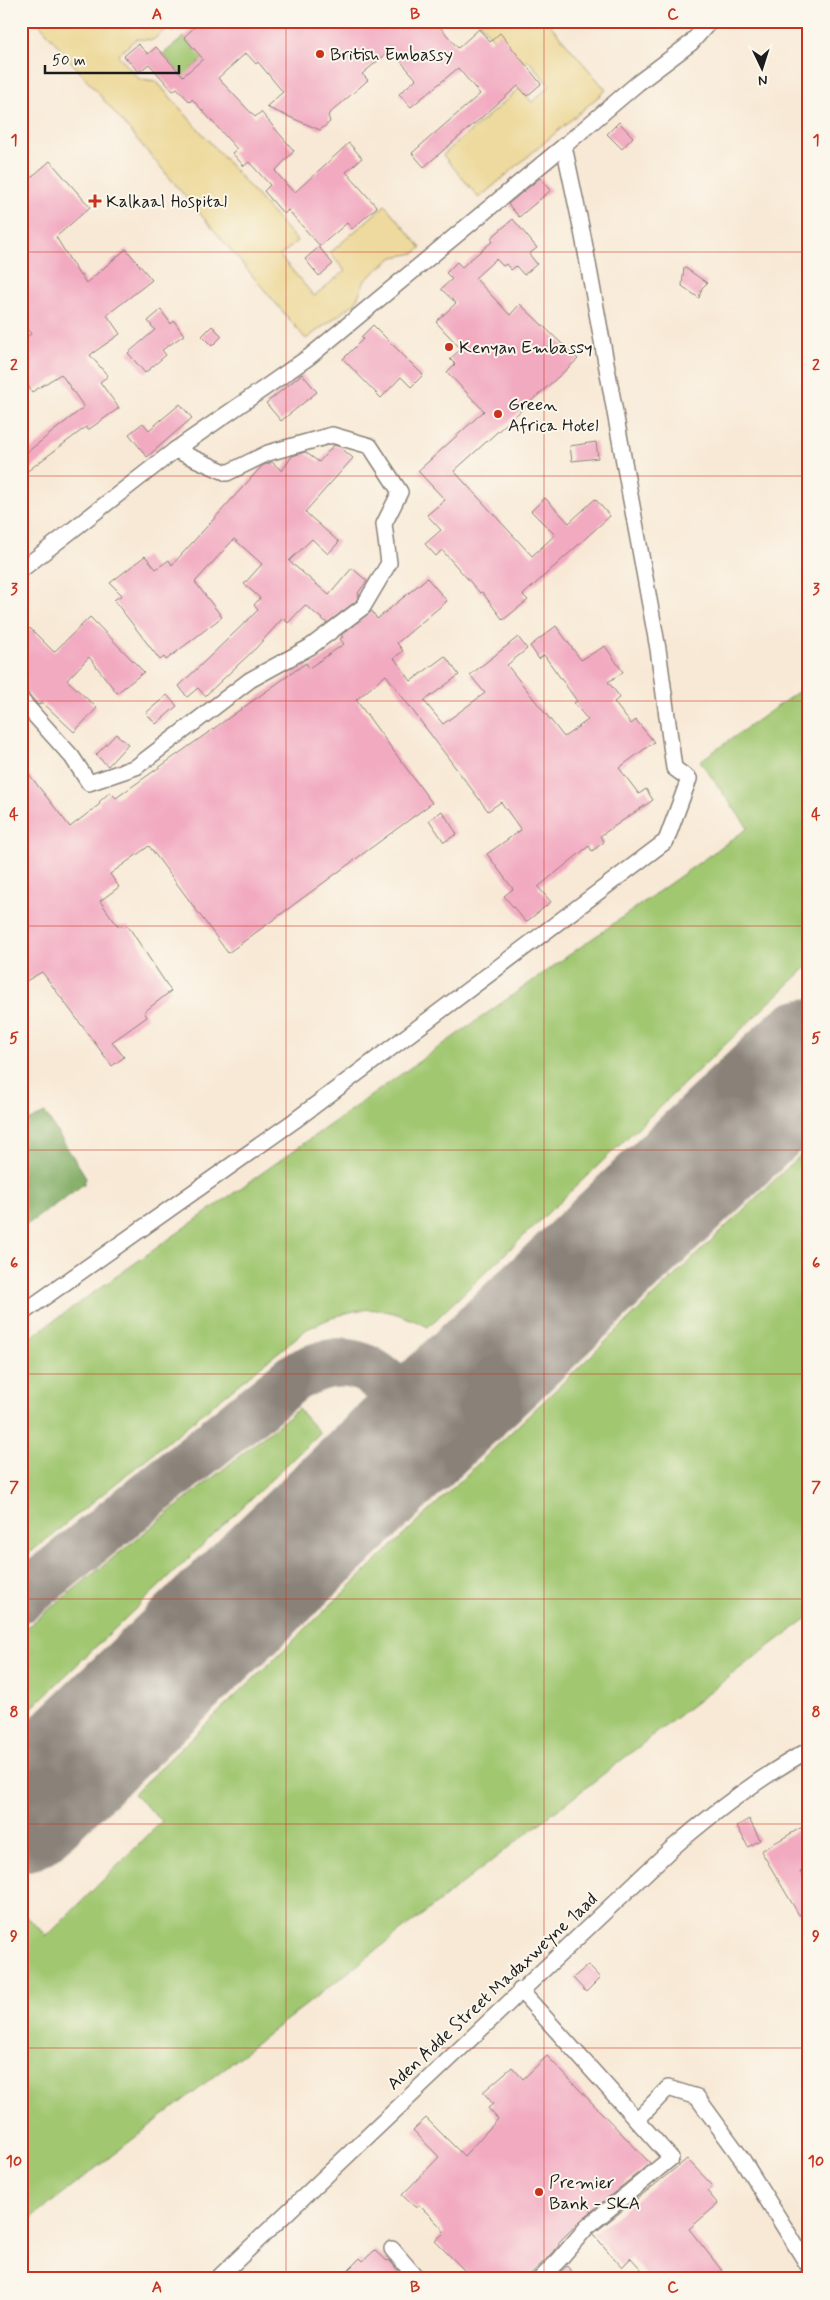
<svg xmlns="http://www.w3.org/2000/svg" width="830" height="2300" font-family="Mynerve,sans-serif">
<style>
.green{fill:#a1c771;stroke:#5e7246}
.forest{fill:#80ac63;stroke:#4e6440}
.sand{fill:#eeda9e;stroke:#857b5d}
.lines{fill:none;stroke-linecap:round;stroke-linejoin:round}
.taxiway{stroke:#8a8279;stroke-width:49}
.runway{stroke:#8a8279;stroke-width:121}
.building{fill:#f2aac1}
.street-casing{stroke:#8a8279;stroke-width:18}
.street{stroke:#fff;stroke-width:15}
.grid{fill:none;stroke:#c8321e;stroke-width:1;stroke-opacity:0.55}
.poi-dot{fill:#c8321e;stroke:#fbf7ec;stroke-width:2}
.labels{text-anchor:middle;stroke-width:4;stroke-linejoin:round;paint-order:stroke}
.poi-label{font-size:18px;fill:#1c1c1c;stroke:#fbf7ec;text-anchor:start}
.street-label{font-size:18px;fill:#1c1c1c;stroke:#fbf7ec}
.neatline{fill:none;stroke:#c8321e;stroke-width:2}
.grid-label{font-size:16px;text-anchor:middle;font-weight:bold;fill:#c8321e}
</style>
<rect width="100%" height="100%" fill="#fbf7ec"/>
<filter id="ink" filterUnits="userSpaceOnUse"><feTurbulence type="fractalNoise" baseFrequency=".02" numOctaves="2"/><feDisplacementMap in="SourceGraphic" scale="10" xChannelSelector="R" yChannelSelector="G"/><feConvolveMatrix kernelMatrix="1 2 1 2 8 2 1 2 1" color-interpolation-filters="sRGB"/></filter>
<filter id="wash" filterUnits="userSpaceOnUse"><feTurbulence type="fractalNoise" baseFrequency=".0096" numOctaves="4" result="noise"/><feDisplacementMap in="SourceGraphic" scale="20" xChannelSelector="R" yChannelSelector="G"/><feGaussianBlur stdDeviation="1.12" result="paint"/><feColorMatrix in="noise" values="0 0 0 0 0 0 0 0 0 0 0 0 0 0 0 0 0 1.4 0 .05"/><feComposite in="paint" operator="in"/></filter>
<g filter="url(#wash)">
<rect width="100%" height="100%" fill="#f8e9d6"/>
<g class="green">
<polygon points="184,37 196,51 206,56 191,69 186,80 163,54"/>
<path d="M 809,684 L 809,965 L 428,1327 C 377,1302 357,1305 307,1329 L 21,1560 L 21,1344 L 748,828 L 700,761 Z"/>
<polygon points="809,1147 809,1617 744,1665 21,2226 21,1911 47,1936 162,1821 133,1794"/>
<polygon points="298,1409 320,1433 21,1718 21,1632"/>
</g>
<polygon class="forest" points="21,1113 27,1121 45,1113 86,1177 84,1184 21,1229"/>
<g class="sand">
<polygon points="37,21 175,21 153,40 136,39 118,55 139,79 156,81 297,241 280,256 314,296 345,271 330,253 385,205 421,248 415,253 393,257 365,280 355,303 306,339"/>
<polygon points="478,21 547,21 606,90 479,198 443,155 520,88 532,102 550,86 528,60 518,67"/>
</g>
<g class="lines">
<path class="taxiway" d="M 21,1598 L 293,1378 C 359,1340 382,1380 428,1423"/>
<polyline class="runway" points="21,1811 809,1059"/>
</g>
<g id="blocks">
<g class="building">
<polygon points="201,21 435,21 458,48 479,29 490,42 500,33 541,84 527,96 518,86 424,167 412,153 480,94 458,68 411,107 399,94 416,79 391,50 362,74 368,80 328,115 330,122 320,130 266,107 283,92 258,62 256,64 246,53 218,78 255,117 261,112 294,151 275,171 294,193 349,143 362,158 346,172 377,207 352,229 347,223 320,246 288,210 284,214 276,205 264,191 270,185 249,162 244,166 232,153 237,149 192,99 190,102 177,88 173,91 149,64 139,72 124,56 138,44 148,54 156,47 183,76 203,59 184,37"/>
<polygon points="619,122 633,137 622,149 607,134"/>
<polygon points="50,161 90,207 56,237 80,276 81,275 86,283 126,249 152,280 107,315 120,334 90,355 108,376 100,382 119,408 88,430 86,427 21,476 21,457 84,407 61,374 32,392 21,375 21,340 31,334 21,320 21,186"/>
<polygon points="540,178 551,190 519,217 508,204"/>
<polygon points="513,219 537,248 529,254 537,264 524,275 516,266 511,270 506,264 503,266 496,259 475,278 510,315 520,304 578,359 454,471 532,556 555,535 531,511 545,498 569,523 595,499 610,516 523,595 528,600 503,620 482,592 480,593 442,550 436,556 425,544 441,530 427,515 445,500 418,471 484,411 447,372 455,364 450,359 461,349 436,322 456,303 441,289 452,279 446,273 457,262 462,267 471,259 493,241 491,238"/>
<polygon points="319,247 333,264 319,276 305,259"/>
<polygon points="684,267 707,283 702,288 699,298 682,286"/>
<polygon points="161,310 171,324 174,321 184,335 162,350 166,355 145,373 128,353 155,330 148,321"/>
<polygon points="373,325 423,375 411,387 401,377 381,398 343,359 363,339 361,337"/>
<polygon points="212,326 222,336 212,346 202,336"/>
<polygon points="302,374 317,392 281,421 266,403"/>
<polygon points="180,404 192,418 147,457 129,434 143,423 149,430"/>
<polygon points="596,442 598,458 572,461 570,446"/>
<polygon points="334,445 340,447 353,458 305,512 339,542 328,554 312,539 289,561 329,595 352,568 367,581 358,593 359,595 356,601 327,623 305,605 288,623 283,618 256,648 205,696 198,688 187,697 179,686 258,610 254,605 260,598 244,584 262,564 234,539 195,582 222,617 166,660 164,657 160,660 114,600 122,595 110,583 145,556 156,569 169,560 172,565 262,466 272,462 282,471 292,456 305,452 319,462"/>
<polygon points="427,578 447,601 397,643 403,651 394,658 411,681 445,656 459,675 424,701 443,724 485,693 470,675 518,637 527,649 507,665 564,737 588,720 574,703 577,701 544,655 539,659 530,646 556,626 581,660 605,646 623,672 608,682 620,697 614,702 631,724 636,720 654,742 619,768 639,794 646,789 653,800 600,836 604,842 592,851 589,846 538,887 551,902 526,922 504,896 513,889 487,854 521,830 501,802 488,811 386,675 356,700 432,803 228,953 149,846 110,874 119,887 100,901 117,925 128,926 171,991 144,1012 147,1017 112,1042 124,1057 112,1066 42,972 21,984 21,864 29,859 21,849 21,764 70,827 100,804 99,802 110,792 116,798 306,663 309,668 344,644 340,639 343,637 341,635 372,611 377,619"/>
<polygon points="90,617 144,672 117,693 89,657 67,680 97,708 74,732 43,703 38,705 28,693 21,691 21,685 27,678 21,673 21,637 30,628 54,652"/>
<polygon points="167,695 177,706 156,724 146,713"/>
<polygon points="116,734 128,744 108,766 96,755"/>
<polygon points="442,811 457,834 444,842 429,820"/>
<polygon points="749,1819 760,1840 748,1847 737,1826"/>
<polygon points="809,1823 809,1867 800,1872 809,1887 809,1909 799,1915 761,1851"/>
<polygon points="588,1965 600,1978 586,1992 573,1978"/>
<polygon points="547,2056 650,2163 581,2220 558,2243 559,2245 552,2254 525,2279 473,2279 435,2241 444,2233 442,2228 419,2205 416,2208 402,2195 439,2157 413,2130 426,2118 464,2156 498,2119 488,2108 493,2104 483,2092 512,2067 523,2079"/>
<polygon points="687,2159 713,2186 707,2191 718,2204 689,2229 724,2273 716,2279 650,2279 631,2258 622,2267 593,2234"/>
<polygon points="375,2250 387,2261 389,2260 405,2279 339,2279 360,2258 363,2261"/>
<polygon points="567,2266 578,2279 560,2279 557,2275"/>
</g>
</g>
</g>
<g filter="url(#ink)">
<use href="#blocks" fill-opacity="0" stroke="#8a8279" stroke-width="1"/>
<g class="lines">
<g class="street-casing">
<g id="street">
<polyline points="21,570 175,450 309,357 564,146"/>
<polyline points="21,700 72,757 89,783 136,767 250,680 310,647 363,607 389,563 384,524 400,492 370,446 332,435 268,453 227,473 175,450"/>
<polyline points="21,1314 294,1121 666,841 689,779 674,768 658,649 583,236 564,146 638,83 691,43 710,21"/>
<polyline points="520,1990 671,2158 587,2227 559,2260 540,2279"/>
<polyline points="637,2120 668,2088 697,2097 742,2159 809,2267"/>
<polyline points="392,2249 416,2277 422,2279"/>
<path d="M 217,2279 L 670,1850 C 714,1812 758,1778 809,1750"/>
</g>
</g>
<use href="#street" class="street"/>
</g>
</g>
<path class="grid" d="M 286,21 L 286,2279M 544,21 L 544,2279M 21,252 L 809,252M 21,476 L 809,476M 21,701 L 809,701M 21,926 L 809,926M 21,1150 L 809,1150M 21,1374 L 809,1374M 21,1599 L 809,1599M 21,1824 L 809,1824M 21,2048 L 809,2048"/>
<g class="poi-dot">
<circle cx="320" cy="54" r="5"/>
<path d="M92.5 193.5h5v5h5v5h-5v5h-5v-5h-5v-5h5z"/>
<circle cx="449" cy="347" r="5"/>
<circle cx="498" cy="414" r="5"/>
<circle cx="539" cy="2192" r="5"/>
</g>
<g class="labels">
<g class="poi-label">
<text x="330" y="60">British Embassy</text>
<text x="106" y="207">Kalkaal Hospital</text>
<text x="459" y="353">Kenyan Embassy</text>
<text x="508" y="410">Green<tspan x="508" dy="21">Africa Hotel</tspan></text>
<text x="549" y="2188">Premier<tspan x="549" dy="21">Bank - SKA</tspan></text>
</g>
<g class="street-label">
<text transform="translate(492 1991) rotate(-43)" y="6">Aden Adde Street Madaxweyne 1aad</text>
</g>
</g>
<rect width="830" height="2300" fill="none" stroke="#fbf7ec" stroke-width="55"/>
<g transform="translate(762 68) rotate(176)" stroke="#fbf7ec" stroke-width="4" paint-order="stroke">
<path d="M0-4L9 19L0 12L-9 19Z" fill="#1c1c1c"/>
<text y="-8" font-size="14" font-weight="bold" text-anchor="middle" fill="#1c1c1c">N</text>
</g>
<path d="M45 65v8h134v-8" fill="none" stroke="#1c1c1c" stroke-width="2.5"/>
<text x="52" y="65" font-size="15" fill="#1c1c1c" stroke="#fbf7ec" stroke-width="4" paint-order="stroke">50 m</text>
<rect x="28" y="28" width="774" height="2244" class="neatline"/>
<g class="grid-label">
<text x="157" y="19">A</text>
<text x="415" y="19">B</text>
<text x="673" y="19">C</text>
<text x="14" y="145">1</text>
<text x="816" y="145">1</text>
<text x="14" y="370">2</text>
<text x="816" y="370">2</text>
<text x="14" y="594">3</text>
<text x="816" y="594">3</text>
<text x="14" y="819">4</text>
<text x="816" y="819">4</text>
<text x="14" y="1043">5</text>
<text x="816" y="1043">5</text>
<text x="14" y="1268">6</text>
<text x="816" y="1268">6</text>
<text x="14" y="1492">7</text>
<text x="816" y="1492">7</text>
<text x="14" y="1717">8</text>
<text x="816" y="1717">8</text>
<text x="14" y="1941">9</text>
<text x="816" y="1941">9</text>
<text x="14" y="2166">10</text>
<text x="816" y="2166">10</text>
<text x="157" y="2292">A</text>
<text x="415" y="2292">B</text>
<text x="673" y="2292">C</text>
</g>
</svg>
